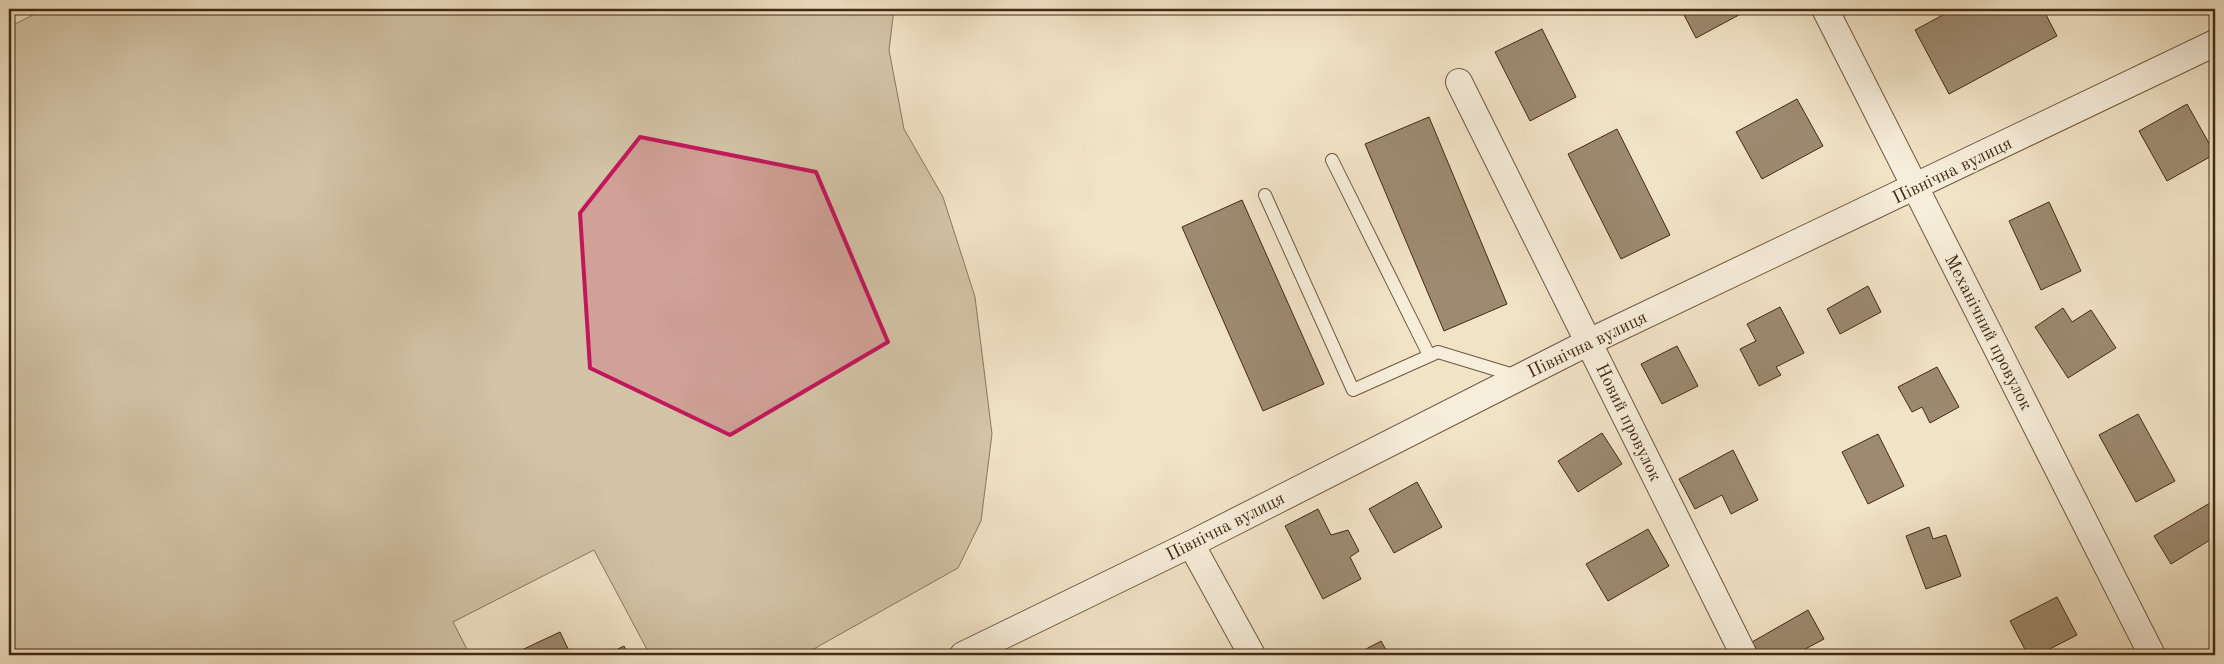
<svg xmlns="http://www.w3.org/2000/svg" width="2224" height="664" font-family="'Old Standard TT',serif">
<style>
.green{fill:#d3c4a7;stroke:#8a775c}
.building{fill:#9d8a70;stroke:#422a12}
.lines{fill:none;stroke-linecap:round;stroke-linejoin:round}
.lane-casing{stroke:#6e583f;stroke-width:14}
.street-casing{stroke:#6e583f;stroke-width:28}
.lane{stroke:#f6edda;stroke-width:12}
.street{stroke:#f6edda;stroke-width:26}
.marked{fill:#c2185b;fill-opacity:0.2;stroke:#c2185b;stroke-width:4;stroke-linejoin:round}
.labels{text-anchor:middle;stroke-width:4;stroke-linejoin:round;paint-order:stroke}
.street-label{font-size:18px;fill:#422a12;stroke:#f6edda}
</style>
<rect width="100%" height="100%" fill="#f1e3c6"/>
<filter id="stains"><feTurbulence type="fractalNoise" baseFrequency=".004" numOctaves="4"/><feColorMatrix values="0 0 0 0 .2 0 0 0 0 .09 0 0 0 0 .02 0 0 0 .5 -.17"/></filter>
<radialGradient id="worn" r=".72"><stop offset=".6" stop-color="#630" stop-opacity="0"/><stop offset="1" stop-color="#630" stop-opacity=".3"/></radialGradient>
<polygon class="green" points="45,9 894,9 889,50 904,129 943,197 975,297 992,434 981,521 958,568 803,655 650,655 594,550 453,622 470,655 9,655 9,27"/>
<g class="building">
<polygon points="1681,9 1750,9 1696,38"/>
<polygon points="1954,9 2043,9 2057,36 1949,94 1915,30"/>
<polygon points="1542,29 1576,97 1530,121 1495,52"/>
<polygon points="1797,99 1823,146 1762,179 1736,132"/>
<polygon points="2187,104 2215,154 2167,181 2139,131"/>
<polygon points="1429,117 1507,304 1444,331 1365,144"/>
<polygon points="1617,129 1670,235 1621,259 1568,154"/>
<polygon points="1242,200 1324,384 1263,411 1182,227"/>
<polygon points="2049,202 2081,271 2041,290 2009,221"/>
<polygon points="1868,286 1881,312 1840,334 1827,309"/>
<polygon points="1780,307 1804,353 1776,367 1781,375 1759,386 1740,349 1756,341 1747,324"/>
<polygon points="2063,308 2072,322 2091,310 2116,348 2068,378 2035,327"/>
<polygon points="1677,346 1698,386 1662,404 1641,364"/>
<polygon points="1937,367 1959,407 1930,423 1922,407 1912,412 1898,387"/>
<polygon points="2138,414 2175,481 2136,502 2099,435"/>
<polygon points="1602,433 1622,464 1578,492 1558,461"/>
<polygon points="1878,434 1904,486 1868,504 1842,452"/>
<polygon points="1733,450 1758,500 1731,514 1722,495 1695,509 1679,479"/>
<polygon points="1417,482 1442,527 1394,553 1369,509"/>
<polygon points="2215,500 2215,537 2171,564 2154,536"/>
<polygon points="1318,509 1331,535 1348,530 1359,551 1350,557 1361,579 1323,599 1285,526"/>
<polygon points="1929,527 1933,539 1946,535 1961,576 1926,589 1906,536"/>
<polygon points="1648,529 1669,566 1608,601 1586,564"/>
<polygon points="2057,597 2077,635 2038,655 2028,655 2010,621"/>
<polygon points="1808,610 1824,639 1794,655 1760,655 1752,642"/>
<polygon points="560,632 571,655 511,655"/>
<polygon points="1381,641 1389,655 1355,655"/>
<polygon points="624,646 628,655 606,655"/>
</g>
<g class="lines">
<g class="lane-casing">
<g id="lane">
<polyline points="1332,160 1429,355"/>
<polyline points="1265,195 1353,390 1438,352 1517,376"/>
</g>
</g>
<g class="street-casing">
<g id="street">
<polyline points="1825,9 2152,655"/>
<polyline points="1459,82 1744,655"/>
<polyline points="1191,544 1252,655"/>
<polyline points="963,655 1191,544 1589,342 2215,43"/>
</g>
</g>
<use href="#lane" class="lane"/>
<use href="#street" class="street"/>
</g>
<path class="marked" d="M 640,137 L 816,172 L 888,342 L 730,435 L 590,368 L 580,213 Z"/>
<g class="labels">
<g class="street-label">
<text transform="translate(1952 170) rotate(-26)" y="6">Північна вулиця</text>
<text transform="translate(1989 332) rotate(63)" y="6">Механічний провулок</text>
<text transform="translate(1587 344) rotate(-26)" y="6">Північна вулиця</text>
<text transform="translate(1629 422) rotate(64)" y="6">Новий провулок</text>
<text transform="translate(1225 526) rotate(-27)" y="6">Північна вулиця</text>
</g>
</g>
<rect width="2224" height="664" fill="none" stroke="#f1e3c6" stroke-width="30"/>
<rect x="10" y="10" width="2204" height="644" fill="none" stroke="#422a12" stroke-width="2.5"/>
<rect x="15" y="15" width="2194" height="634" fill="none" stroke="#422a12"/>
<rect width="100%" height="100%" filter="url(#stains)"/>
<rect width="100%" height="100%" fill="url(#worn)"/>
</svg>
